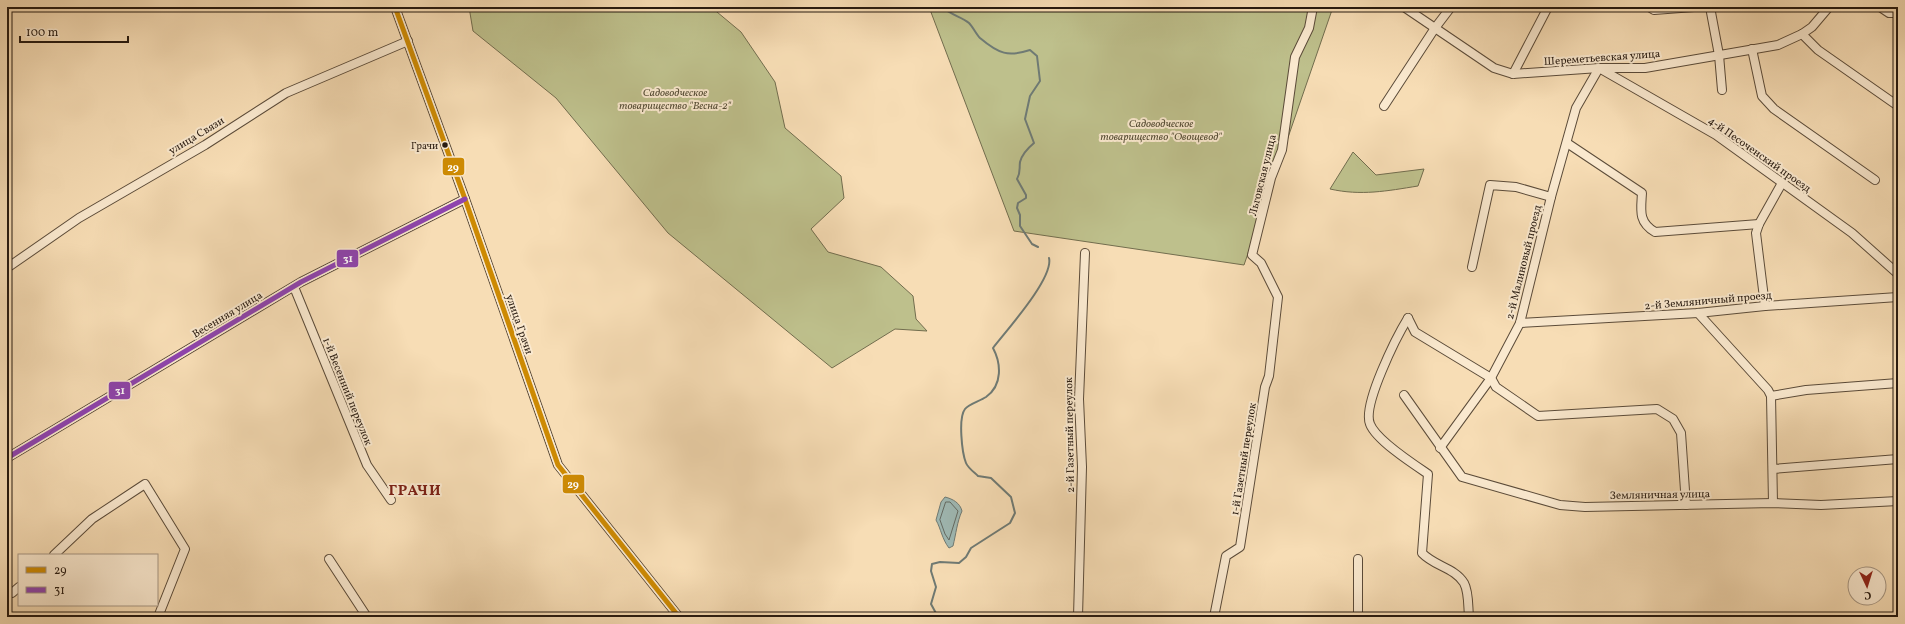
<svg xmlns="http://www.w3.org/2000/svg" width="1905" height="624" font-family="Vollkorn,serif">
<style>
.green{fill:#bec08c;stroke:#726d4e}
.water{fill:#9fbab6;stroke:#6f7a74}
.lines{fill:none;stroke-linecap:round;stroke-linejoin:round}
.shore{stroke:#636a63;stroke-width:1}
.stream{stroke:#6f7a74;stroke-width:2}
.minor-casing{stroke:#5b4b39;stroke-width:10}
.minor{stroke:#fae9cf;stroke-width:8}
.bus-1-casing{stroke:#fae9cf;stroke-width:8}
.bus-2-casing{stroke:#fae9cf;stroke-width:8}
.bus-1{stroke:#cd8a03;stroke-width:5}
.bus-2{stroke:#8e44ad;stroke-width:5}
.bus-dot{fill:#271a10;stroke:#fae9cf;stroke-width:1.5}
.labels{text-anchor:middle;stroke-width:4;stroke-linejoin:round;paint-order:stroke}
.bus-label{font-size:10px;fill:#271a10;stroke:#fae9cf;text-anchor:end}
.street-label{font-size:11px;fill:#271a10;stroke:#fae9cf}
.park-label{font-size:11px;font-style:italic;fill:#544c35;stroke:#fae9cf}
.district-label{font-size:15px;font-weight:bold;letter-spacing:1px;fill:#7a1f14;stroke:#fae9cf}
.line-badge{stroke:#fae9cf;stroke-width:1.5}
.badge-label{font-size:11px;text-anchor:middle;font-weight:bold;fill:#fff}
</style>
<rect width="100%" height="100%" fill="#f7ddb5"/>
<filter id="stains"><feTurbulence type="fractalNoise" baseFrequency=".005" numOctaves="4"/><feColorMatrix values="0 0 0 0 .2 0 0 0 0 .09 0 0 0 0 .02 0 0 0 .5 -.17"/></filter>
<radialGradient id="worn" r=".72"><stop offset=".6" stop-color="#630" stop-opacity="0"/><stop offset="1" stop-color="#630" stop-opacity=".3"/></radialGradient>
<g class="green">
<polygon points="469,7 711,7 741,32 775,82 785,128 841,176 844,198 811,229 828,252 881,267 913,296 916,319 927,331 895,329 832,368 668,233 556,98 473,31"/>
<polygon points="929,7 1333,7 1244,265 1014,231"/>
<path d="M 1353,152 L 1376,175 L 1424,169 L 1418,186 C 1387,191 1361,196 1330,189 Z"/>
</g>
<path class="water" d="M 945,497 C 953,499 960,503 962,511 C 957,522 956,534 953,546 L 949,548 C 942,539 941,529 936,520 L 941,502 Z"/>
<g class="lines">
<polygon class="shore" points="946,502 950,502 958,511 949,540 945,534 940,520"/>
<g class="stream">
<path d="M 942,7 C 951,15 962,17 969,23 C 973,27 976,34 980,38 C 999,54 1008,57 1030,50 L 1037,56 L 1040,81 L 1030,96 L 1025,119 L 1034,143 C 1028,148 1022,154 1020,162 C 1019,169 1021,172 1017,179 L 1026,195 L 1026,198 L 1018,203 L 1017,208 L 1020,215 L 1020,226 L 1032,244 L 1038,247"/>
<path d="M 938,617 L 931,604 L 936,587 L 931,571 L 932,564 L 940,562 L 959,563 L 966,557 L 971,548 L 1010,523 L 1015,513 L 1011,497 L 991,478 L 978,476 C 975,473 968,468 966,463 C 962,453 958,418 965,409 C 969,404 980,401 986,397 C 1003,385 1001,363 993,348 C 1006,331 1054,278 1049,258"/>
</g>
<g class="minor-casing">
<g id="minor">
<polyline points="395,7 465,199 558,465 679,617"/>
<polyline points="1404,7 1494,68 1513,74 1599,68 1645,68 1778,45 1802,34 1812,27 1829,7"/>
<polyline points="1649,7 1654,10 1694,7"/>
<polyline points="1710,7 1719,55 1722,90"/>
<polyline points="1880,7 1889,13 1898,13"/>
<polyline points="1802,34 1818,50 1898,106"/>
<polyline points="1752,49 1762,96 1774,109 1875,180"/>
<polyline points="1599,68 1716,135 1852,233 1898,274"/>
<polyline points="1513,74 1548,7"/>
<polyline points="1384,106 1435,28 1451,7"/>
<path d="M 1567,143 L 1642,193 C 1641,210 1638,222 1655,232 L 1759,224"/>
<polyline points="1472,267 1490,185 1516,187 1551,197"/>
<polyline points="7,268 79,218 205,145 286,93 408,41"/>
<polyline points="294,287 367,465 391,500"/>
<polyline points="1765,306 1756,233 1759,224 1782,183"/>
<polyline points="1698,313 1768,390 1771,396 1773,503"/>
<polyline points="1408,318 1415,332 1491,378 1496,387 1538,416 1657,409 1673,419 1681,433 1686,505"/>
<path d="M 1408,318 C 1397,336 1362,405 1370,424 C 1376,440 1413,464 1428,474 L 1422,553 C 1434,566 1455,568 1464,583 C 1469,592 1468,607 1469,617"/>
<polyline points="1520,323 1698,313 1765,306 1898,297"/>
<polyline points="1404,395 1462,477 1560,505 1585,507 1773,503 1821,505 1898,501"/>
<polyline points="1771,396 1806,390 1898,383"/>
<polyline points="1440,448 1491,378 1520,323 1551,197 1576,108 1599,68"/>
<polyline points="7,458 301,282 465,199"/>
<polyline points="1773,469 1898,459"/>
<polyline points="54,555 92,519 145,484 185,549 158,617"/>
<polyline points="329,559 367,617"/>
<polyline points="1358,559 1358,617"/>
<polyline points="7,591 12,593 19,587"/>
<polyline points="1078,617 1082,467 1079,399 1085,253"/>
<polyline points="1214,617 1226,556 1240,547 1265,387 1269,376 1278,297 1261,263 1252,255 1271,178 1282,150 1295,57 1309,28 1313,7"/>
</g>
</g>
<use href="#minor" class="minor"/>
<g class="bus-1-casing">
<polyline id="bus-1" points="395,7 465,199 558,465 679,617"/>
</g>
<g class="bus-2-casing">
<polyline id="bus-2" points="7,458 301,282 465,199"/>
</g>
<use href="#bus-1" class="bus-1"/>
<use href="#bus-2" class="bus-2"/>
</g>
<circle class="bus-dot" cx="445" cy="145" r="3.5"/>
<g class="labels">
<g class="bus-label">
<text x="438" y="149">Грачи</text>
</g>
<g class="street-label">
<text transform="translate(1602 57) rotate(-4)" y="4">Шереметьевская улица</text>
<text transform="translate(196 135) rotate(-31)" y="4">улица Связи</text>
<text transform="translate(1760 154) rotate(35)" y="4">4-й Песоченский проезд</text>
<text transform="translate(1262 175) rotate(-76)" y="4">Льговская улица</text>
<text transform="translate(1523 262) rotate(-76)" y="4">2-й Малиновый проезд</text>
<text transform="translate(1708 300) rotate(-5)" y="4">2-й Земляничный проезд</text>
<text transform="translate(227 314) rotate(-31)" y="4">Весенняя улица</text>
<text transform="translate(520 324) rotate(71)" y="4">улица Грачи</text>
<text transform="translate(348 391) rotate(68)" y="4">1-й Весенний переулок</text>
<text transform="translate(1069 435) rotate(-91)" y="4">2-й Газетный переулок</text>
<text transform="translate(1243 459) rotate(-81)" y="4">1-й Газетный переулок</text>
<text transform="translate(1660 494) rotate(-1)" y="4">Земляничная улица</text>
</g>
<g class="park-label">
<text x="675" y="96">Садоводческое<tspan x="675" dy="13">товарищество "Весна-2"</tspan></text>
<text x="1161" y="127">Садоводческое<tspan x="1161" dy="13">товарищество "Овощевод"</tspan></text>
</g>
<g class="district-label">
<text x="415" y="495">ГРАЧИ</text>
</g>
</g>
<g class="line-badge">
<rect x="442" y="157" width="23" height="19" rx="4" fill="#cd8a03"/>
<rect x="336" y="249" width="23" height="19" rx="4" fill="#8e44ad"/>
<rect x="108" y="381" width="23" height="19" rx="4" fill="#8e44ad"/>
<rect x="562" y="474" width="23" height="20" rx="4" fill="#cd8a03"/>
</g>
<g class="badge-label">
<text x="453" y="171">29</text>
<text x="348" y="262">31</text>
<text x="120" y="394">31</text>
<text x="573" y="488">29</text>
</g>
<rect width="1905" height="624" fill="none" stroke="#f7ddb5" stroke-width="24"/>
<rect x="8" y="8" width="1889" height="608" fill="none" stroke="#271a10" stroke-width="2"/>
<rect x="12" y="12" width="1881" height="600" fill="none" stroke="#271a10"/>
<rect x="18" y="554" width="140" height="52" fill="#fae9cf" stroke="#a69683"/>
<rect x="26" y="567" width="20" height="6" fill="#cd8a03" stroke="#a69683"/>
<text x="54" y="574" font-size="12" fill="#271a10">29</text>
<rect x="26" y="587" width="20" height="6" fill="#8e44ad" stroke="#a69683"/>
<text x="54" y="594" font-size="12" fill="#271a10">31</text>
<g transform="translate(1867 586) rotate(176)"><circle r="19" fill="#fae9cf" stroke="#a69683"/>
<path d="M0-3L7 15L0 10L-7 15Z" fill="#8f2418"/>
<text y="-6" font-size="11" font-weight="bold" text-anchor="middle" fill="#271a10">С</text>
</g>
<path d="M20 36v6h108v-6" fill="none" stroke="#271a10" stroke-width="2"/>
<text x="26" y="36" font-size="12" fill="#271a10" stroke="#fae9cf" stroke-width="3" paint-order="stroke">100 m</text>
<rect width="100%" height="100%" filter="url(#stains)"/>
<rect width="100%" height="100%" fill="url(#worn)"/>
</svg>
